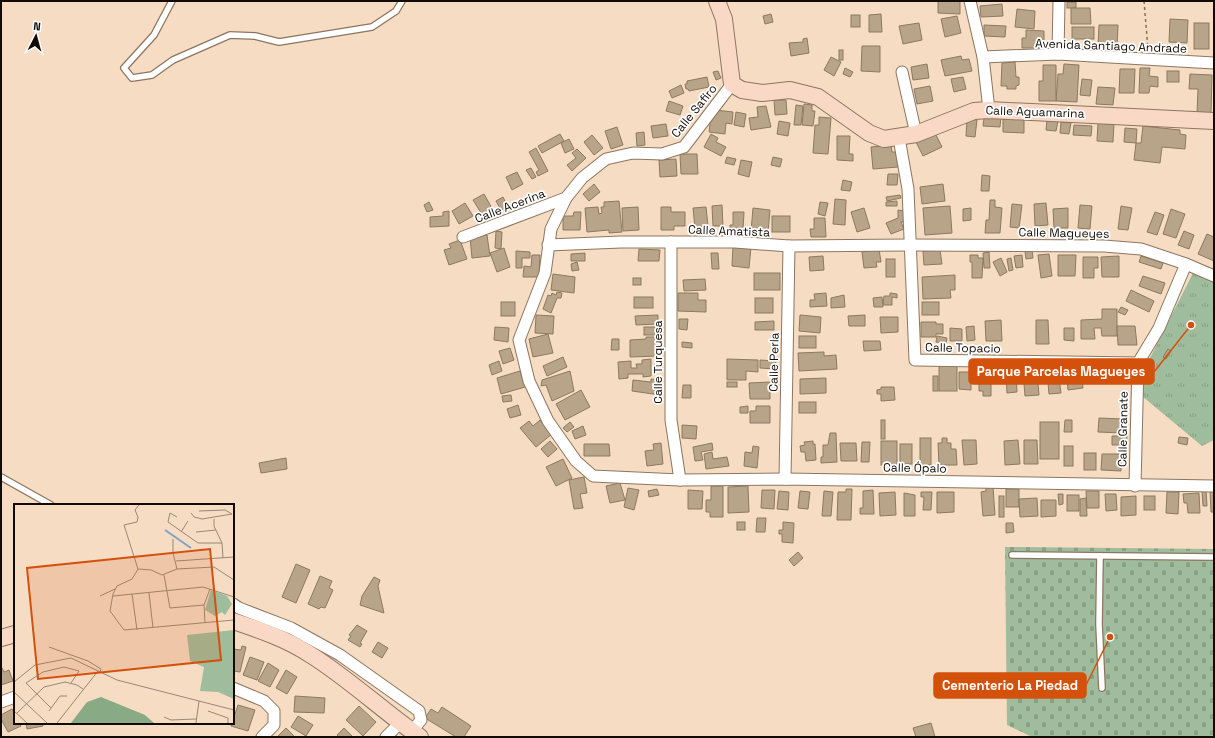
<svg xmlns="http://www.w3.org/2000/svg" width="1215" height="738" font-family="'Space Grotesk',sans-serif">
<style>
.cemetery{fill:url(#cemetery-stones)}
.park{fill:url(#park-tufts)}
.building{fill:#b8a489;stroke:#8c7960}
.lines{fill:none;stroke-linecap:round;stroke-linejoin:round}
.lane-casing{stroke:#8d765f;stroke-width:8}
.street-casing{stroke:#8d765f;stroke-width:13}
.secondary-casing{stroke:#8d765f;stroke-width:18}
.path{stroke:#817061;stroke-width:1.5;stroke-dasharray:3 3;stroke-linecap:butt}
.lane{stroke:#fff;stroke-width:5.5}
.street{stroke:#fff;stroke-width:11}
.secondary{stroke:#fad8c6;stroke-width:16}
.labels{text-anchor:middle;stroke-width:3.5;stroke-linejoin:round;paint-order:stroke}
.street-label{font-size:12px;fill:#120a03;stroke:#fff}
.inset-river{fill:none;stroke:#80a3c6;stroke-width:2}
.inset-road{fill:none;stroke:#9a8876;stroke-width:1}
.view{fill:#d3510b;fill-opacity:0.15;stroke:#d3510b;stroke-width:2}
.inset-edge{fill:none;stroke:#120a03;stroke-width:2}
.leader{fill:none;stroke:#d3510b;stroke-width:1.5}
.callout-dot{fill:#d3510b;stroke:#fff;stroke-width:1.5}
.callout{fill:#d3510b;stroke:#d3510b;stroke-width:1.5}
.callout-label{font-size:13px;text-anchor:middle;font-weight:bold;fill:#fff}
</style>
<defs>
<pattern id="cemetery-stones" width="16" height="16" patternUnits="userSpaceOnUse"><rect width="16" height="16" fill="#9fbc9c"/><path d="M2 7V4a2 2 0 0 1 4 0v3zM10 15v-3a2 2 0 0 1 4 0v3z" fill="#88a085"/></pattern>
<pattern id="park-tufts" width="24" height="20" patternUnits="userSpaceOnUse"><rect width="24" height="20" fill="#9fbc9c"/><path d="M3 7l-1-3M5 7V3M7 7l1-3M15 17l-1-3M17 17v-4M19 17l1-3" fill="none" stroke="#88a085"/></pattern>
</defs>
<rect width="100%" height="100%" fill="#f5dcc3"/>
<polygon class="cemetery" points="1005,547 1214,549 1214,737 1032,737 1007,725"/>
<polygon class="park" points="1193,273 1214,281 1214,440 1202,446 1142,396 1145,368"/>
<g class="building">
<polygon points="938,1 960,1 960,14 938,13"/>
<rect x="1067" y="2" width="9" height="6"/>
<polygon points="1002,4 1003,16 981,17 980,6"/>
<polygon points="1071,8 1090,8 1091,24 1071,24"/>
<polygon points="1017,9 1035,11 1034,29 1015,27"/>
<polygon points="771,14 773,22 765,24 763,16"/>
<polygon points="881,14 882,32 869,32 869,15"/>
<rect x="851" y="15" width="9" height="12"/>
<polygon points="957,16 961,33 945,37 941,19"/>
<polygon points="1170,19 1188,20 1187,43 1169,42"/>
<polygon points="919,23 922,40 903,44 899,26"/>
<rect x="1194" y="23" width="15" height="26"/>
<polygon points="984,25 1006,26 1005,37 984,36"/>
<polygon points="1099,25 1118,25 1117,48 1098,47"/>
<rect x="1072" y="27" width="22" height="12"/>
<polygon points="1026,30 1044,31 1044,48 1022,48 1022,38 1026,38"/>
<polygon points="807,38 809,53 791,56 789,43 803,42 803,39"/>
<polygon points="862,46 880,46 880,72 861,71"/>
<rect x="839" y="50" width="4" height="10"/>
<polygon points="961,56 962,60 969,59 972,71 945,76 941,60"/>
<polygon points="831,57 841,62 834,76 824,70"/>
<polygon points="1015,62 1016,77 1019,77 1019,85 1016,86 1016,89 1007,89 1007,86 1001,86 1002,63"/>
<polygon points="927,64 929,78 913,80 911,67"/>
<polygon points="1064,64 1079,65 1077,102 1056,101 1058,74 1063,74"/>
<polygon points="1043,65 1056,65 1056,101 1039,101 1039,81 1043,81"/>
<polygon points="845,68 853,72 850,77 843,74"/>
<polygon points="1140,68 1150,68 1149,76 1158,77 1158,87 1150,86 1149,93 1139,93"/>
<polygon points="1120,69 1135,69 1134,93 1119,93"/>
<polygon points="718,71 721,78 716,80 713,72"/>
<rect x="1167" y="71" width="12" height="11"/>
<polygon points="1190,74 1212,75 1211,113 1197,113 1198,89 1189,89"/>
<polygon points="707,77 709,87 689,91 688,89 686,89 685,84 687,84 687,81"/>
<polygon points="963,77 966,89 954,92 951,79"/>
<polygon points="1082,79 1092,80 1090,96 1080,95"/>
<polygon points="681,85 684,93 672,98 669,91"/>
<polygon points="930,86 933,101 917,104 914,89"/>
<polygon points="1098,87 1115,88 1113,105 1096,104"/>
<polygon points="774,100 786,100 787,114 775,115"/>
<polygon points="669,101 683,106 680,115 666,111"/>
<polygon points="804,104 812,105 812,111 815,111 813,126 802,125"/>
<polygon points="796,105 803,106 801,125 794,125"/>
<polygon points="766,106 771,127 751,130 749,118 758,117 757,107"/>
<polygon points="715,110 733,112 732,124 726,123 725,134 709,132 711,117 714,118"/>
<polygon points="736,112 746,114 744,127 734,125"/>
<polygon points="994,116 1001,116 1000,127 983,126 984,118 994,118"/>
<polygon points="819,117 831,118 828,154 813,153 815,125 819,125"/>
<polygon points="967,119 977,120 975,137 966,136"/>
<polygon points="1003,119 1024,119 1024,133 1003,132"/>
<polygon points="1047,120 1058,121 1056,131 1046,130"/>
<polygon points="779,121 790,123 788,136 777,134"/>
<polygon points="1061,122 1071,123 1069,134 1060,133"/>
<polygon points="1098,123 1114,124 1113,142 1097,141"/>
<polygon points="666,124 668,136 653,138 651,126"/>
<polygon points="1074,125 1092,126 1091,136 1073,135"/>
<polygon points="1143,126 1180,130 1180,134 1186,135 1185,149 1162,147 1160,163 1134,160 1136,143 1141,143"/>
<polygon points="617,127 623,145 611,149 605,131"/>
<polygon points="1125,128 1137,129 1136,143 1124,142"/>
<polygon points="644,132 645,145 637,146 636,133"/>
<polygon points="935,133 942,147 923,156 916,142"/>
<polygon points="560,134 564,141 542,153 538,146"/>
<polygon points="711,134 718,138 716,142 726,147 721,156 704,147"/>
<polygon points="592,135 603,148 594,155 584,142"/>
<polygon points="837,136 850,136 849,154 853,154 853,161 837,160"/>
<polygon points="569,139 574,149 565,153 561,143"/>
<polygon points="891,145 892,152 896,152 898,167 873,169 871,147"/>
<polygon points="536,148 548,171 538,176 536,172 539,170 529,152"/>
<polygon points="577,149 586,158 572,171 567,165 576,158 572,153"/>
<polygon points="680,154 697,154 698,174 681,174"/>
<polygon points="727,157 736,159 734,165 725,163"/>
<polygon points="773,157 782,159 780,167 771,165"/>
<polygon points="676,159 677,176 660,177 659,160"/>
<polygon points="741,160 752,162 749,177 738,174"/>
<polygon points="531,168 536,177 532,179 526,170"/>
<polygon points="517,172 523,184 512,190 506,177"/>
<polygon points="888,174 898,174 897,185 887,185"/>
<polygon points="982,175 990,176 989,191 981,191"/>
<polygon points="843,180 852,182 850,191 841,190"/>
<polygon points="594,184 600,192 589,201 583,194"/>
<polygon points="943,184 945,201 922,204 920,187"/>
<polygon points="484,194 493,210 483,216 473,200"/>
<polygon points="900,195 901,198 887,201 886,197"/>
<polygon points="503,197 508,207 501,210 496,201"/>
<polygon points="835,199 846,200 845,225 833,224"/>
<polygon points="990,200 995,200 995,207 1002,208 1000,233 985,233 986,220 989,220"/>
<polygon points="619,201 622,232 609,233 609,230 587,232 585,208 598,207 599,214 602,213 601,207 604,207 604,202"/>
<polygon points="897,201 897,206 886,206 886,202"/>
<polygon points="429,202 433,210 427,212 424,205"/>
<polygon points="820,202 828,203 825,216 818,214"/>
<polygon points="465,203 473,216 459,224 452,211"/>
<polygon points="1046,203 1048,225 1035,226 1034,204"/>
<polygon points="1012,204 1022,205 1019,228 1010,227"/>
<polygon points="722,205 723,226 713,226 712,206"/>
<polygon points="1080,205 1092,206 1090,229 1078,228"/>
<polygon points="950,206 952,233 925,235 923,208"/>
<polygon points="1121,206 1132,208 1128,230 1118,229"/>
<polygon points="638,207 639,230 623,231 622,208"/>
<polygon points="661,207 671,207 671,212 685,212 685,226 674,226 674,230 661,230"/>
<polygon points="706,207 708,226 695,228 693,208"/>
<polygon points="753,208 770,210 768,232 751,231"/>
<polygon points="864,208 870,228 857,232 851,212"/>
<polygon points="971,208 971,220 963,221 963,209"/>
<polygon points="1068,208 1068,228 1054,228 1053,209"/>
<polygon points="1171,209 1185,214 1176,238 1163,234"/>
<polygon points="898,210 905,211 905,222 901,222 904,229 891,234 886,223 898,218"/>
<polygon points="449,211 449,226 430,227 430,217 443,216 443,212"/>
<polygon points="574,212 581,212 580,230 563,230 563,216 573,216"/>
<polygon points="733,212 744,212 743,230 730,230 730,225 733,225"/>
<polygon points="1155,212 1164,215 1157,235 1147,232"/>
<rect x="772" y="216" width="18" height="16"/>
<polygon points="814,218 825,218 826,237 811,237 810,229 814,229"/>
<polygon points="496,231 502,232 501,249 495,248"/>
<polygon points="1184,231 1194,235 1189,249 1178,245"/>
<polygon points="1207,234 1214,237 1214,261 1198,254"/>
<polygon points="487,235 490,256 472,258 470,237"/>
<polygon points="460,240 467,259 449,265 444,250 451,248 449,244"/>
<polygon points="733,246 751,247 749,268 732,266"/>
<polygon points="504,248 510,267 497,272 490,253"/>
<polygon points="639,249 660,250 659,261 638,261"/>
<polygon points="879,249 881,262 876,262 877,267 864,268 862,252"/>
<polygon points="940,250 942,264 924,265 923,251"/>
<polygon points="1032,250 1033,258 1026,259 1025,251"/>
<polygon points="516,251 530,252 530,258 522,258 522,268 516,268"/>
<polygon points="989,252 990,268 984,268 983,253"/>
<polygon points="585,253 585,261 571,261 571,254"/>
<polygon points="711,253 718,253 719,269 712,269"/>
<polygon points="1049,254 1052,276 1041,278 1038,255"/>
<polygon points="532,255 540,255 539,277 523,277 524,266 531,267"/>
<polygon points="970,255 978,255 978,258 983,258 982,278 972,278 972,262 970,262"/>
<polygon points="1022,255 1023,267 1016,268 1014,256"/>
<polygon points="1058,255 1076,255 1075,276 1058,276"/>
<polygon points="823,256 824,270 810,271 809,257"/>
<polygon points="1119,256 1119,277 1102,277 1101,257"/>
<polygon points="1141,256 1163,263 1161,269 1139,262"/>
<polygon points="1083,257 1098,257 1098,268 1094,268 1094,278 1083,278"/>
<polygon points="1001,258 1007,272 1000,276 993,262"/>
<polygon points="1011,258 1013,270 1009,271 1007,259"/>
<rect x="886" y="259" width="9" height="18"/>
<polygon points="577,262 579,270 572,271 571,264"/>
<rect x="754" y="273" width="26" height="17"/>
<polygon points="553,274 575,277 574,293 551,290"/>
<polygon points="955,275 955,290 950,290 951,298 923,299 922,277"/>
<polygon points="1143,276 1165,283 1161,294 1139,286"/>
<rect x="633" y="278" width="8" height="7"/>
<polygon points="705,279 706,290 684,291 683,280"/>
<polygon points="1131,290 1154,301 1149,312 1126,301"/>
<polygon points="557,292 562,293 561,298 557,298 551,313 543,309 548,295 551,296 552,293 556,295"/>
<polygon points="678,293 698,293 698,300 706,300 706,312 678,311"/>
<polygon points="826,293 827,306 810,307 810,300 815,300 814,294"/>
<polygon points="890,293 897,294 897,298 892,297 892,305 883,305 884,296 890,296"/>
<polygon points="844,295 845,307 831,308 831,298"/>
<rect x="634" y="297" width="19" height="11"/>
<polygon points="882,297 883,307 874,307 873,298"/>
<rect x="755" y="298" width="18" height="15"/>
<rect x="501" y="302" width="14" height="14"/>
<rect x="922" y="302" width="17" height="13"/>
<polygon points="1121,307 1128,310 1125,315 1118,312"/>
<polygon points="1102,309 1117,309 1117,336 1102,336 1101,328 1094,328 1095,339 1081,339 1081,320 1102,319"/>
<polygon points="536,315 554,316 553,334 535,333"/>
<polygon points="658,315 658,324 636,325 635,316"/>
<polygon points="800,315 821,317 820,333 799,331"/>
<polygon points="865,315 865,326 849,326 848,316"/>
<polygon points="880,317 898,317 898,332 881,333"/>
<polygon points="679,319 688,319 687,330 679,329"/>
<polygon points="1001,320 1002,341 986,341 985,321"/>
<polygon points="1036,320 1048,320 1049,344 1036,344"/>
<polygon points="774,321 774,330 755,330 755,322"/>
<polygon points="921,322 936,322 936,324 943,324 943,334 936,334 936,337 921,337"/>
<polygon points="974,326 975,340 967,341 966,327"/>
<polygon points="1117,326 1135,326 1137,345 1118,345"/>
<polygon points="495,327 509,328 508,342 494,340"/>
<rect x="644" y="327" width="14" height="8"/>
<polygon points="950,328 962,329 962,341 950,341"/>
<polygon points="1064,328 1074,328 1074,341 1064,340"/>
<polygon points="548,334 553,353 533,357 529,339"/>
<rect x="799" y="336" width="17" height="12"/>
<polygon points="937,336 947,338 946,343 936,342"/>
<polygon points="646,337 659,337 659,356 630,357 630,340 646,339"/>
<polygon points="612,339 619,339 619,350 611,350"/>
<polygon points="863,341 880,341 881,350 864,351"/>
<polygon points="682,342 692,343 692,348 682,347"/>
<polygon points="510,348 514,360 503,364 499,351"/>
<polygon points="1168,349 1171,351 1166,359 1163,357"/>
<polygon points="824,352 824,356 836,355 837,369 799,371 798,353"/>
<polygon points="563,357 567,367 547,376 543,366"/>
<polygon points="651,359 651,376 643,377 643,374 628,374 628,378 619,379 618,362 631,361 631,368 637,368 636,364 642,364 642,360"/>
<polygon points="727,359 758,360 758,372 746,371 746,380 727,380"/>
<polygon points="760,360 776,361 775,369 760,368"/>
<polygon points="499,361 502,371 492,375 489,365"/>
<rect x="939" y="364" width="18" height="27"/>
<polygon points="1081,368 1083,388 1068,390 1066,369"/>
<polygon points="520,371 525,387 501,394 497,378"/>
<polygon points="570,371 574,391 552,401 546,385 541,386 542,380"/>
<polygon points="979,371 991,371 991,396 983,396 983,391 979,391"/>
<polygon points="1037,371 1039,395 1025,396 1023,372"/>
<polygon points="1058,371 1061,393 1049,394 1047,372"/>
<polygon points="959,372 971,372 971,390 959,389"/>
<polygon points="1006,373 1016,373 1017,392 1007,393"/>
<rect x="933" y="376" width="5" height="15"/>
<polygon points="826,378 826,393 800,394 800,379"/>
<polygon points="651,379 662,380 660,395 632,391 633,380 651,382"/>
<rect x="727" y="382" width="10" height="5"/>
<polygon points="770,382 770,399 750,399 749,383"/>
<polygon points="683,385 691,385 691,398 682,398"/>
<polygon points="881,387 894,387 895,400 881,401 881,394 877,394 877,390 881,389"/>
<polygon points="581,390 590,407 565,420 556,404"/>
<polygon points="511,395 512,401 503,402 502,396"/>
<rect x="799" y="402" width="17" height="11"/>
<polygon points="518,405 521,415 510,418 507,409"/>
<polygon points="748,406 748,413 740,413 740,407"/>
<polygon points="756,406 770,406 770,423 750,423 750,411 756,411"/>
<polygon points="1099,418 1123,419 1122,433 1098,432"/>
<polygon points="540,420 552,434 536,447 520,428 529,421 533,426"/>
<rect x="881" y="420" width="4" height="19"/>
<polygon points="1065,420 1072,420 1072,432 1064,432"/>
<polygon points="570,422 574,427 567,432 563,428"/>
<rect x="1040" y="422" width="19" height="37"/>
<polygon points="682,425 697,426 696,439 682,438"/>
<polygon points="583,426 586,435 575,439 572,431"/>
<polygon points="830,433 836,433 837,462 821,463 821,457 823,457 823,445 828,445"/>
<polygon points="1112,436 1127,436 1126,445 1112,445"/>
<polygon points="1179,437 1188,438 1187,445 1178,443"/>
<rect x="920" y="438" width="11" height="27"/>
<polygon points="942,438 947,438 947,443 951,443 951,449 956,449 957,465 939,465 938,443 942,443"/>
<polygon points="962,440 976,440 977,464 964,465"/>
<polygon points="1018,440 1020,464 1005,465 1004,441"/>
<polygon points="1024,440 1037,440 1038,464 1024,464"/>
<polygon points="550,441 557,449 548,457 541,449"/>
<polygon points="813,441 813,444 815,444 816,460 806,461 805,452 801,452 800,446 805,445 804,442"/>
<rect x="881" y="441" width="16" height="24"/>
<polygon points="862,442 870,442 869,462 861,462"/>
<polygon points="661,443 663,464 647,466 645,451 654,450 653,444"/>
<polygon points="712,443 713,450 701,452 703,460 695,461 693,447"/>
<polygon points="840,443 856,443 857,461 841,461"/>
<polygon points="584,444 609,444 610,456 584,456"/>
<rect x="900" y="444" width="12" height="20"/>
<polygon points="753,446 759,447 757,468 744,466 745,452 752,453"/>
<rect x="1064" y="446" width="9" height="20"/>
<polygon points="712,452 713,459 727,457 729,466 706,469 704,454"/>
<rect x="1084" y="453" width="12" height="17"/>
<polygon points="1102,454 1121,454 1121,471 1101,470"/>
<polygon points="286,458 287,469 261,473 259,463"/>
<polygon points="563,459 572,478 556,486 546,467"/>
<polygon points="584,477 587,493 580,494 583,508 574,509 569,480"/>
<polygon points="620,483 625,500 610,503 606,486"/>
<polygon points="711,486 723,486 723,517 710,517 710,512 706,512 706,500 711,500"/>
<polygon points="748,486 749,512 728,513 728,487"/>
<polygon points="993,487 995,515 983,516 981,492 986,491 986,488"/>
<polygon points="628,488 639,490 634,510 624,507"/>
<polygon points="657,489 659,495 649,497 648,491"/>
<polygon points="846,489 852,489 851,520 837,520 838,492 846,492"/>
<rect x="1006" y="489" width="13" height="18"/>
<polygon points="688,490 703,491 702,509 688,509"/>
<polygon points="762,490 775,490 774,509 761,508"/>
<polygon points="873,490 874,514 860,514 860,508 863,508 863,491"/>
<polygon points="1206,490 1207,506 1203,506 1202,491"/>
<polygon points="779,491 789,492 788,510 777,509"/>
<polygon points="800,491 810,492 808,509 798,508"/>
<polygon points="824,491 833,492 831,516 822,516"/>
<polygon points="1086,491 1099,491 1099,508 1087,508"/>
<polygon points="1210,491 1214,491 1214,512 1211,512"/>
<polygon points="895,492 896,515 880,516 879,493"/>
<polygon points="921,492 932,492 931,510 923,510 924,497 921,497"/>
<polygon points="937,492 954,492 954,512 937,513"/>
<polygon points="1167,492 1179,492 1178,514 1166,513"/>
<polygon points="904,493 915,495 915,516 904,516"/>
<polygon points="1199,493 1200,513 1188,513 1187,503 1184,503 1183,494"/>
<polygon points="1058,494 1063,494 1063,504 1059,505"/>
<polygon points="1105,494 1116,494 1117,510 1106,511"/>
<rect x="1067" y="495" width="12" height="16"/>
<rect x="999" y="496" width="5" height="21"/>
<polygon points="1136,496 1136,515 1121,516 1121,497"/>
<rect x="1144" y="496" width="11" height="14"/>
<polygon points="1037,498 1038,516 1020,517 1019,499"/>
<polygon points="1086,498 1087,516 1080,516 1080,499"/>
<polygon points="1041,500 1056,500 1056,516 1041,517"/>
<polygon points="757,518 766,518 765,532 756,532"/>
<rect x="737" y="522" width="8" height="8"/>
<polygon points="783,522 794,523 793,543 782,542 782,534 779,534 779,530 783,530"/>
<polygon points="1006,523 1013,523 1014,532 1006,533"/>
<polygon points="798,552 803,558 794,566 789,560"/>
<polygon points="296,564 310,570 296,603 282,597"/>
<polygon points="320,576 332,581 329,588 333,590 325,608 321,607 319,609 308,604"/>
<polygon points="374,577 380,580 378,586 384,613 360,605 362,596"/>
<polygon points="357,625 367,631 360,643 362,644 360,647 348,640 351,636 349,635"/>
<polygon points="378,642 388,648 382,658 372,652"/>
<polygon points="242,646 246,647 240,672 233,671 233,649 241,650"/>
<polygon points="250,657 264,662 257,680 243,675"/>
<polygon points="268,663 279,670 270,687 258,681"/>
<polygon points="1,666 4,672 9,670 13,681 1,685"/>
<polygon points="286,670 297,677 287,694 276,688"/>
<polygon points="295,696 325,698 324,713 294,712"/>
<polygon points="238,705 255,710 248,731 231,726"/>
<polygon points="359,706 376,722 363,736 346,720"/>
<polygon points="442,707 471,726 464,737 456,737 425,718 431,709 438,713"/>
<polygon points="12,709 15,714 15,723 19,723 21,726 8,732 1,719 1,715"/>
<polygon points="298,716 313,725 306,736 291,727"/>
<polygon points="26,723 43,723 43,726 27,729"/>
<polygon points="931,723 935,737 916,737 913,728"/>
<polygon points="286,728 295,737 277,737"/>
<polygon points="344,728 353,737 339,737 337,735"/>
</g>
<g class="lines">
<g class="lane-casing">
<g id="lane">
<polyline points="172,1 154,35 124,68 132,78 152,75 173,60 230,35 255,36 279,42 372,27 396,11 402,1"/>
<polyline points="1,477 51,505"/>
<polyline points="1012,555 1214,557"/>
<polyline points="1100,556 1099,624 1102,688"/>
</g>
</g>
<g class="street-casing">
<g id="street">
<polyline points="970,1 983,57 989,110"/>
<polyline points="1058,54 1059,1"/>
<polyline points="983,57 1058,54 1214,63"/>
<polyline points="902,72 916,134"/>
<polyline points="732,84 684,147 662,154 633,153 606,159 582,178 566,198 551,229 545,273 519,340 529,381 548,421 576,461 593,476 680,480 785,479 1214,486"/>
<polyline points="899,138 908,189 915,360 1138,363"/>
<polyline points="463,237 566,198"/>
<polyline points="671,242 671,420 680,480"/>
<polyline points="548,245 621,242 735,242 789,246 909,245 1104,246 1141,249 1186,264 1214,276"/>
<polyline points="785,479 789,246"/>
<polyline points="1135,486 1138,363 1159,328 1186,264"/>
<polyline points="233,604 239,608 291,628 340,655 419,711 421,720 412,731"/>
<polyline points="233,688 264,701 274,711 274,725 262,737"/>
<polyline points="1,702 15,697"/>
<polyline points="386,737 399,724"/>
</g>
</g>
<g class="secondary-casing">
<g id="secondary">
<polyline points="717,1 724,19 732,84 742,90 762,93 790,90 818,97 869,133 884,139 916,134 974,111 989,110 1214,121"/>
<path d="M 233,621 C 260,630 287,639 311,655 C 349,679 383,711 420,737"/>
<polyline points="1,638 15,634"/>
</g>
</g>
<polyline class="path" points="1144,1 1148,49"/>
<use href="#lane" class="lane"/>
<use href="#street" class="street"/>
<use href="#secondary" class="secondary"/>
</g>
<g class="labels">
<g class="street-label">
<text transform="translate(1111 46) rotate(2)" y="4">Avenida Santiago Andrade</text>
<text transform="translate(694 111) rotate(-51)" y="4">Calle Safiro</text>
<text transform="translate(1035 112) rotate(2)" y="4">Calle Aguamarina</text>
<text transform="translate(510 206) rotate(-21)" y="4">Calle Acerina</text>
<text transform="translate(729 231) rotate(2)" y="4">Calle Amatista</text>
<text transform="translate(1064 233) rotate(1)" y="4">Calle Magueyes</text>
<text transform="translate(963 348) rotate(1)" y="4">Calle Topacio</text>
<text transform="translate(658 362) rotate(-90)" y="4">Calle Turquesa</text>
<text transform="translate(774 362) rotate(-89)" y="4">Calle Perla</text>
<text transform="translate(1123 429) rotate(-89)" y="4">Calle Granate</text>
<text transform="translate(915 468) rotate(1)" y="4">Calle Ópalo</text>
</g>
</g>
<g transform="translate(14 504)">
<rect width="220" height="220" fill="#f5dcc3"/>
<path d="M 87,193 L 131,211 L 140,219 L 57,219 L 73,198 Z" fill="#88aa85"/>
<path d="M 220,126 L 220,195 L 204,188 L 186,187 L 190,163 L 176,157 L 173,131 Z" fill="#9fbc9c"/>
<path d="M 197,86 L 213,92 L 218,100 L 211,111 L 208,108 L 201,112 L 191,106 Z" fill="#9fbc9c"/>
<path class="inset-river" d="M 151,26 L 177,44"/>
<path class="inset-road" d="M 177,9 L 180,13 L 188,15 L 218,10 L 211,6 L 185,7M 163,13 L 156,9 L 154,18 L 184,39 L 208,39M 200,15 L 200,22 L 208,39 L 209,54M 167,28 L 174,17M 182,28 L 202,26M 159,35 L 159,49 L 163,65M 162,57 L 220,53M 124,65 L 118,75 L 103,82 L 99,90 L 96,107 L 110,126 L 220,116M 124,65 L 137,66 L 148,71 L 163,65 L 200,63 L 220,76M 124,65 L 110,21 L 123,18 L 124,13 L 121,6 L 125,1M 150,71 L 156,104 L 190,101M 135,89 L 139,124M 118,90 L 123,126M 86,92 L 101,85M 99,92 L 189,83 L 220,93M 191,119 L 190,101 L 196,85M 35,143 L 74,157 L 87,165 L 86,168M 0,178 L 21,161 L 57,154 L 103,176 L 220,206M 0,188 L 33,219M 37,204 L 12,179 L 29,168 L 50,163 L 65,167 L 57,179M 0,207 L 13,219M 35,207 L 46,192 L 53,192M 194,207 L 214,214 L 214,219M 3,209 L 30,183 L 51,178 L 63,181 L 69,185M 150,213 L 157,216 L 182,215M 43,219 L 84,167M 182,219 L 185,197"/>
<path class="view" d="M 196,45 L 207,156 L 24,175 L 13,64 Z"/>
<rect width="220" height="220" class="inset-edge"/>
</g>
<path class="leader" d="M1191 325L1154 372M1110 637L1086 685"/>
<g class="callout-dot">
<circle cx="1191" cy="325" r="4"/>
<circle cx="1110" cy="637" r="4"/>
</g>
<g class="callout">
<rect x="969" y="359" width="185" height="25" rx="4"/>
<rect x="934" y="673" width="152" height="25" rx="4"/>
</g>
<g class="callout-label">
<text x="1061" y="376">Parque Parcelas Magueyes</text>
<text x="1010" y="690">Cementerio La Piedad</text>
</g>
<rect width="1215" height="738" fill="none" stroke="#120a03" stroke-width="4"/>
<g transform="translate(36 36) rotate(6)" stroke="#ffffff" stroke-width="3" paint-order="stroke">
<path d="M0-3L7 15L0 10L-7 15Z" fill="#120a03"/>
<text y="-6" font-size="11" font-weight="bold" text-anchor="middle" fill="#120a03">N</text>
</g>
</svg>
